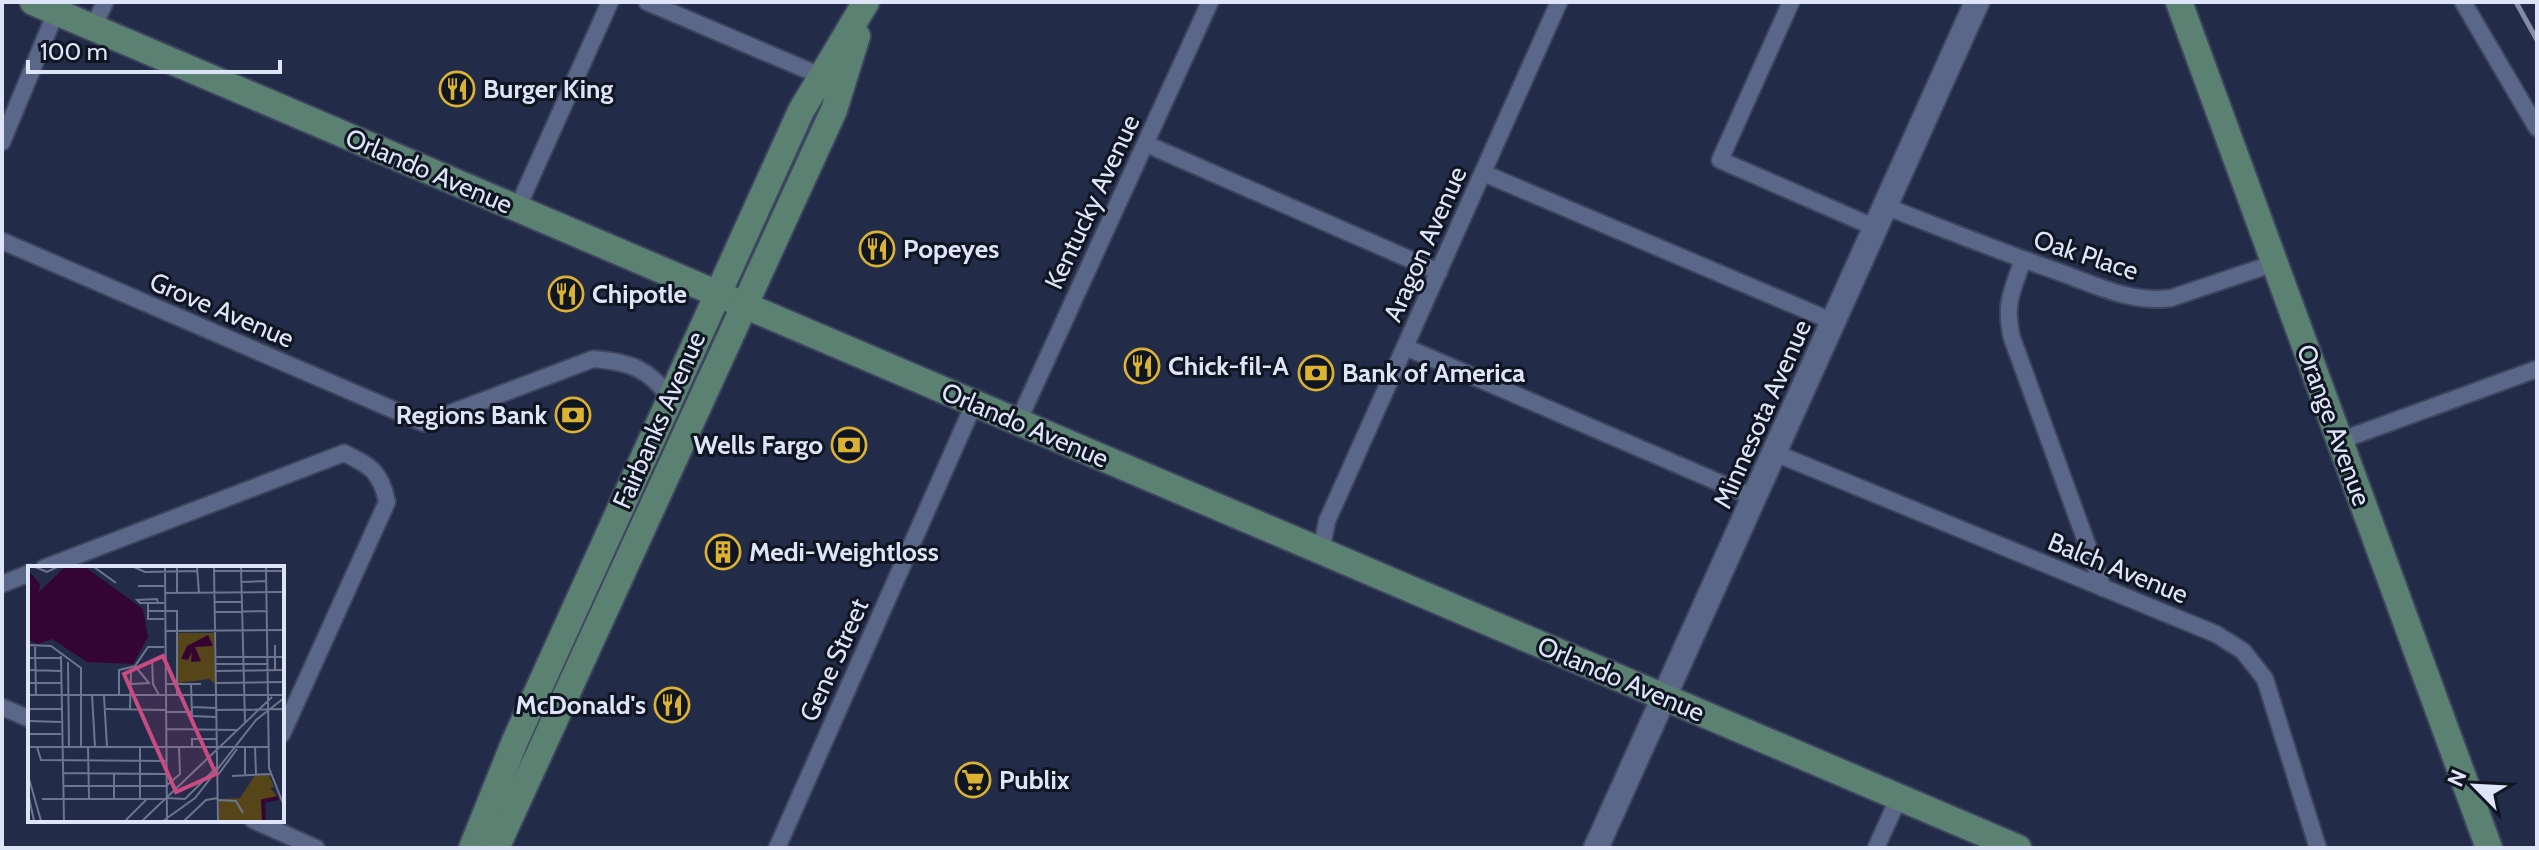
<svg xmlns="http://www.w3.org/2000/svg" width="2539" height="850" font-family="Cabin,sans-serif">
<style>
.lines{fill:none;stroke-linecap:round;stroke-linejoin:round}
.street-casing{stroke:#3e455e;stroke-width:20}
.secondary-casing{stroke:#3e455e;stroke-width:28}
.primary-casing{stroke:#3e455e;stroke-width:30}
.street{stroke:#5b6788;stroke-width:16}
.secondary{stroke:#5b6788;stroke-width:24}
.primary{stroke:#5a8172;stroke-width:26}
.rail{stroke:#858da5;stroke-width:5}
.labels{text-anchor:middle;stroke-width:6;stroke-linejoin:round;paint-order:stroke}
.poi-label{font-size:26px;font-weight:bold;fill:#dee5f9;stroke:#101522;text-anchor:start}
.street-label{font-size:26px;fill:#dee5f9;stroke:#101522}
.inset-river{fill:none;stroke:#340433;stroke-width:4}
.inset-road{fill:none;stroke:#6d758f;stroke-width:2}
.view{fill:#c94b82;fill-opacity:0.15;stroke:#c94b82;stroke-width:4}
.inset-edge{fill:none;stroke:#dee5f9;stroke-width:4}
</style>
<rect width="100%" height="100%" fill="#222b48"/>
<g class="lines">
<g class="street-casing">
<g id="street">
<polyline points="647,2 821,76"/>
<polyline points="1791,2 1720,160 1876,228"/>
<polyline points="2463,2 2537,128"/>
<polyline points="93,28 105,2"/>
<polyline points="2,142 56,12"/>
<polyline points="1146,144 1439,272"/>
<polyline points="1483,173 1834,322"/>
<path d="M 1887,207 C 1944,229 2001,252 2059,272 C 2095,285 2133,304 2171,298 L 2275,263"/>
<polyline points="517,209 610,2"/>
<path d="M 2,241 L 424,423 L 593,359 C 630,362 648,368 670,398"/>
<path d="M 2023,260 C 2012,291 2004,304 2012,338 L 2103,588"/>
<polyline points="1405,347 1755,498"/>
<polyline points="1018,422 1210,2"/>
<polyline points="2339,441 2537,369"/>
<polyline points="1775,453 2216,634 2243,651 2265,679 2318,848"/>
<polyline points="1321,551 1327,521 1559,2"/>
<path d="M 44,568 L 344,453 C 371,466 381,472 387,502 L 282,734"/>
<polyline points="2,584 30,573"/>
<polyline points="2,707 30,719"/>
<polyline points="253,820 316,848"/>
<polyline points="777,848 974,404"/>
<polyline points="1876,848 1899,797"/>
</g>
</g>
<g class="secondary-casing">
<polyline id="secondary" points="1596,848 1977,2"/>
</g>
<g class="primary-casing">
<g id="primary">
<polyline points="33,2 2018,848"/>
<polyline points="2179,2 2489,848"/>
<polyline points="472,848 515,741 801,111 866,2"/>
<polyline points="496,848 834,110 857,36"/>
</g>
</g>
<use href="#street" class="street"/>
<use href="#secondary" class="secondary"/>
<use href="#primary" class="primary"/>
<polyline class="rail" points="2516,2 2537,40"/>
</g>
<defs>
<g id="restaurant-ring" transform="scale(1.8)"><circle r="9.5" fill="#101522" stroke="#dcb233" stroke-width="1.5"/><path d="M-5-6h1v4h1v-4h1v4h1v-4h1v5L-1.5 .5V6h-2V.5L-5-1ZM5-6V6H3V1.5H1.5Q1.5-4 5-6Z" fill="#dcb233"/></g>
<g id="bank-ring" transform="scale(1.8)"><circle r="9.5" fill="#101522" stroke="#dcb233" stroke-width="1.5"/><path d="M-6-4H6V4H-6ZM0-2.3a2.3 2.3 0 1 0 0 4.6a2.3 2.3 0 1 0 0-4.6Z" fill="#dcb233"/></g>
<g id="building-ring" transform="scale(1.8)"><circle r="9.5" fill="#101522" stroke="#dcb233" stroke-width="1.5"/><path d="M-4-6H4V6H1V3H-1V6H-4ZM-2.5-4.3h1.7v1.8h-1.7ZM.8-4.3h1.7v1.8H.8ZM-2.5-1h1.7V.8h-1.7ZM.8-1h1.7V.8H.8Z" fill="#dcb233"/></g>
<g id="supermarket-ring" transform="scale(1.8)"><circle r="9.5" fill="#101522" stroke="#dcb233" stroke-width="1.5"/><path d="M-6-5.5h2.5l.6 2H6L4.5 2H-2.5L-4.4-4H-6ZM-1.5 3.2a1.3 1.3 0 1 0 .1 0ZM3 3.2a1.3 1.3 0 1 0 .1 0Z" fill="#dcb233"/></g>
</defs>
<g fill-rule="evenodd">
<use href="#restaurant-ring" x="457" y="89"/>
<use href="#restaurant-ring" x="877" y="249"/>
<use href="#restaurant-ring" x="566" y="294"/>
<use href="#restaurant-ring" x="1142" y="366"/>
<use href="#bank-ring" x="1316" y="373"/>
<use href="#bank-ring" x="573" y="415"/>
<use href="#bank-ring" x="849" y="445"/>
<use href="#building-ring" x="723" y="552"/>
<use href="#restaurant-ring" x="672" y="705"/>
<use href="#supermarket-ring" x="973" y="780"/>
</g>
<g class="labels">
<g class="poi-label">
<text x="483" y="98">Burger King</text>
<text x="903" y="258">Popeyes</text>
<text x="592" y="303">Chipotle</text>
<text x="1168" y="375">Chick-fil-A</text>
<text x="1342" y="382">Bank of America</text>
<text x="547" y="424" text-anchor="end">Regions Bank</text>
<text x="823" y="454" text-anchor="end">Wells Fargo</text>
<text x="749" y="561">Medi-Weightloss</text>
<text x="646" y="714" text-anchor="end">McDonald's</text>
<text x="999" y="789">Publix</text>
</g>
<g class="street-label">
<text transform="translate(429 171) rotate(23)" y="9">Orlando Avenue</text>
<text transform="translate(1092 202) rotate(-65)" y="9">Kentucky Avenue</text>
<text transform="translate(1425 244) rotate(-66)" y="9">Aragon Avenue</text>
<text transform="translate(2086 255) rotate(18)" y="9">Oak Place</text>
<text transform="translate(222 310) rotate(23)" y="9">Grove Avenue</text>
<text transform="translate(1762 414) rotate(-66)" y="9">Minnesota Avenue</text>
<text transform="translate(659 420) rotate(-66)" y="9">Fairbanks Avenue</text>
<text transform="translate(1025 425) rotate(23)" y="9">Orlando Avenue</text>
<text transform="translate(2334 425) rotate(70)" y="9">Orange Avenue</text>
<text transform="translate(2118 568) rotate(22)" y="9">Balch Avenue</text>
<text transform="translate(834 660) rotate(-66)" y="9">Gene Street</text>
<text transform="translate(1621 679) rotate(23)" y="9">Orlando Avenue</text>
</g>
</g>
<g transform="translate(28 566)">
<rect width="256" height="256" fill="#222b48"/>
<path d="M 149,67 L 186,67 L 187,118 L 181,113 L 150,117 ZM 227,209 L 241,209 L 246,221 L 242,222 L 251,232 L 237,235 L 237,255 L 191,255 L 191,233 L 212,232 Z" fill="#564518"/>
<path d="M 37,1 L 57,1 L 115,43 L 120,71 L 105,98 L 59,96 L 24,73 L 10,78 L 0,74 L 0,4 L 12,18 L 11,26 ZM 180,69 L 185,80 L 167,81 L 173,95 L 163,96 L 164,86 L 160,94 L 153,93 L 159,80 Z" fill="#340433"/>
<path class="inset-river" d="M 236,255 L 235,235 L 250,232"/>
<path class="inset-road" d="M 7,1 L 19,6 L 29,1M 66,1 L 88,17M 106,1 L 117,6 L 169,5M 137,1 L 139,255M 149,1 L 149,27M 169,1 L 171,27M 186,1 L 190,255M 213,1 L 217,156M 238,1 L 241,202 L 256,240M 186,5 L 256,5M 213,16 L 238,15M 110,20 L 136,20M 137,27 L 256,26M 187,36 L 213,36M 120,37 L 120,53 L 136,53M 130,37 L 129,33 L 109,34 L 112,37 L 136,37M 120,45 L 149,45 L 149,129M 187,46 L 239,45M 137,65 L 256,64M 0,79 L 23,80 L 53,102 L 53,181M 7,79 L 8,129M 247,79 L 247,105M 33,90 L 36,255M 188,91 L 256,91M 0,92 L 33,92M 124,93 L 125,118 L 131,129M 40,96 L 41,181M 188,98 L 240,98M 0,104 L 33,105M 188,105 L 256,104M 0,117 L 33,117M 188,117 L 256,116M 103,118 L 121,117 L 107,100M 137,118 L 173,118M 163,118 L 164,150 L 188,151M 0,129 L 256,129M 64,129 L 67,181M 76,130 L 79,181M 91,130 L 91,104 L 107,100 L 120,81 L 136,81M 164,141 L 188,142M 0,143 L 33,143M 78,143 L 137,144M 255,143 L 256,168M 102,144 L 103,103M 188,144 L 256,143M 137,146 L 164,146M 0,155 L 33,156M 138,163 L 209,164M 0,168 L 33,168M 0,181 L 241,181M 9,181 L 13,194 L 138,195M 60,181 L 61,232M 227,181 L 228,208M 112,182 L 112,233M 164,182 L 164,173 L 189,173M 217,182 L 217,208M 35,207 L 138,208M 86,207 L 86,233M 0,209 L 13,255M 190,209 L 209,183M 204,210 L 243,208M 35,220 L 138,220 L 152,208 L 151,182M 0,227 L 6,255M 138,232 L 157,233 L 189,201M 14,233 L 136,233M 190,234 L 208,235 L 215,247M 98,254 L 118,234M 114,255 L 244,131M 135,255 L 167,232 L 228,154 L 256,132M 156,255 L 178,234 L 190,232"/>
<path class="view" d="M 135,90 L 188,208 L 148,226 L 96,108 Z"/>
<rect width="256" height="256" class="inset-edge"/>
</g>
<rect width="2539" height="850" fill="none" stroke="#dee5f9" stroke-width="8"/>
<g transform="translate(2475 786) rotate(294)" stroke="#101522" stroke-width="6" paint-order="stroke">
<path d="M0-6L14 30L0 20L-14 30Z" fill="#dee5f9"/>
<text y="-12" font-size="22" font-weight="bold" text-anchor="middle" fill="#dee5f9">N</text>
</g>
<path d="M28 60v12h252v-12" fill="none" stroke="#dee5f9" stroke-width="4"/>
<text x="40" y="60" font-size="24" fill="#dee5f9" stroke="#101522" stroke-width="6" paint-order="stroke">100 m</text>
</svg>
